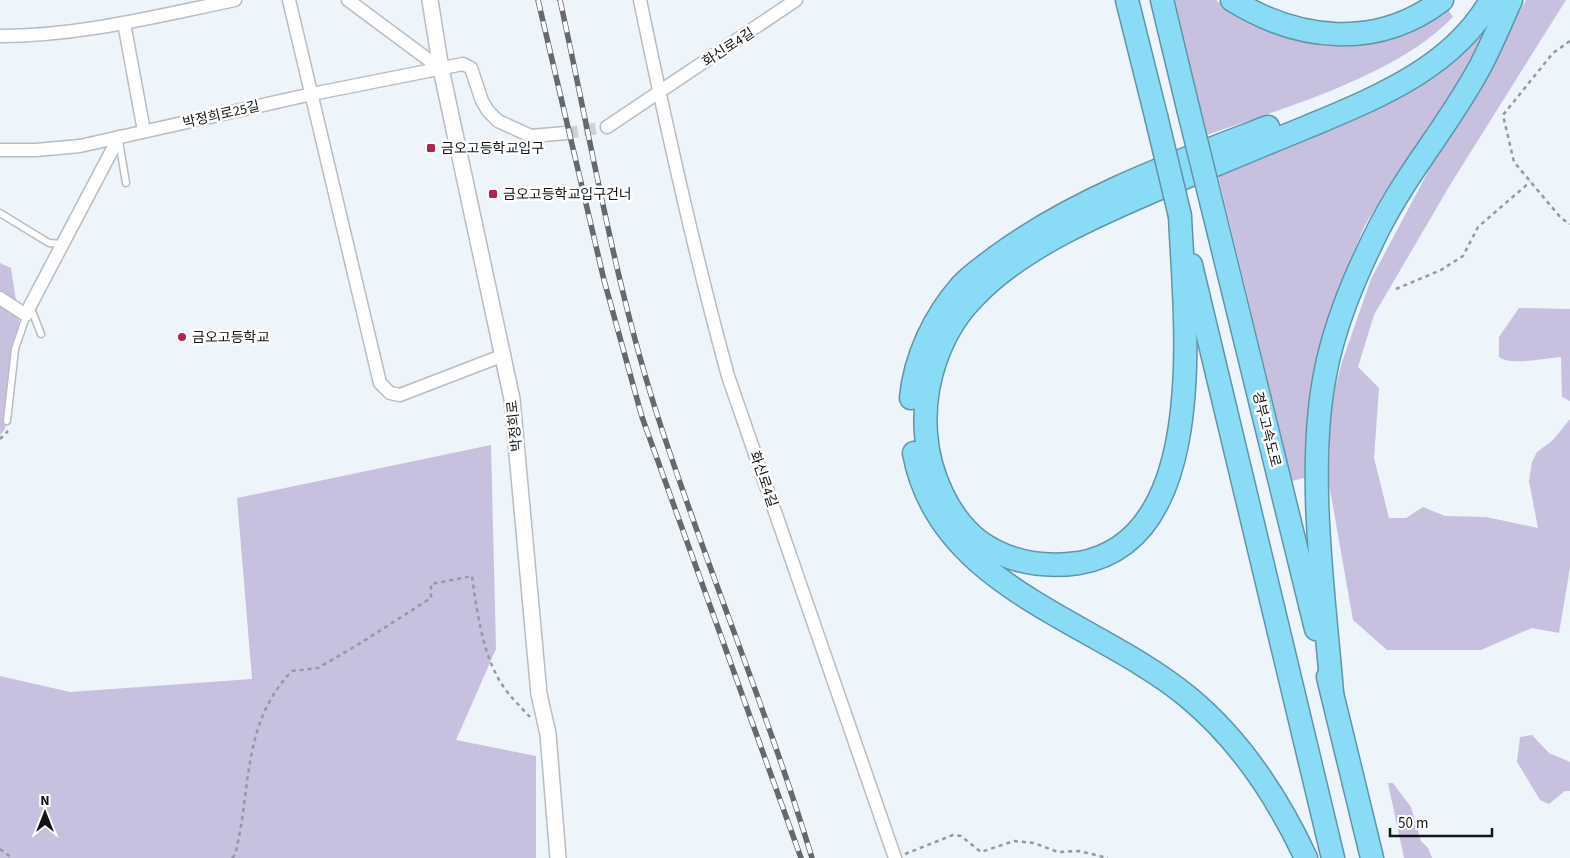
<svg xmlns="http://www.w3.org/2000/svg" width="1570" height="858" font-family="'Source Sans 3','Noto Sans KR',sans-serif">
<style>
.green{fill:#c7c1df}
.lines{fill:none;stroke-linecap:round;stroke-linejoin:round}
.minor-tunnel{stroke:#ccd2d8;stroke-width:12;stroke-dasharray:12 6;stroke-linecap:butt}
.service-casing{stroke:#b7bdc3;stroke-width:9}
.minor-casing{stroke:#b7bdc3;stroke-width:15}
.tertiary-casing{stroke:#b7bdc3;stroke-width:18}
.motorway-casing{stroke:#6095a8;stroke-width:25}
.path{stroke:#94999e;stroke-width:2.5;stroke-dasharray:4 4;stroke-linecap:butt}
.service{stroke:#fff;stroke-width:6}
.minor{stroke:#fff;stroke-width:12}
.tertiary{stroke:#fff;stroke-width:15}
.motorway{stroke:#8adbf6;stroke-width:22}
.rail-casing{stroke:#65696c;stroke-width:5.5}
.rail{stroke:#fff;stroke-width:4;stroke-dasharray:11;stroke-linecap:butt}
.motorway-bridge-casing{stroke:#6095a8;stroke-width:25;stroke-linecap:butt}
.motorway-bridge{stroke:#8adbf6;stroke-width:22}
.poi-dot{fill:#b32250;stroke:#fff;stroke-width:2}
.labels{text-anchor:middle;stroke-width:5;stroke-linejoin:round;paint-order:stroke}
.street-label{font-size:14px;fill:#121416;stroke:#fff}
.poi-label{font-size:14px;fill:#121416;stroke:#fff;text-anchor:start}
</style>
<rect width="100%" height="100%" fill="#edf4fa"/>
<g class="green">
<path d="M 1174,0 L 1216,0 L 1241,19 L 1289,39 L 1340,46 L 1370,44 L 1396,37 L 1446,7 L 1453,17 C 1397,76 1283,108 1207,135 Z"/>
<polygon points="1526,0 1566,0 1450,185 1374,315 1358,367 1379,388 1374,458 1389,518 1406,518 1423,507 1445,516 1486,517 1538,528 1529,481 1532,462 1537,452 1553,440 1570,419 1570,568 1559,633 1532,628 1481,650 1387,650 1353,620 1329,484 1330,407 1342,362 1371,279 1437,155"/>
<polygon points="1477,35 1484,39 1433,126 1390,184 1365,225 1341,283 1322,338 1312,476 1292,481 1218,175"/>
<polygon points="0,263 11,268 19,321 5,429 0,435"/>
<path d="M 1519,308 L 1570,309 L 1570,401 L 1562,397 L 1561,357 C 1547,358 1509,366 1499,357 L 1499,337 Z"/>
<polygon points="491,445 496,649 456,740 536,756 536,858 0,858 0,676 70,692 252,679 237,498"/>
<polygon points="1532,735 1549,753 1570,762 1570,791 1565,791 1549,804 1540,800 1517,762 1520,737"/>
<polygon points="1388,783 1393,783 1411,807 1421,841 1428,848 1432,858 1404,858"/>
</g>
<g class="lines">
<polyline class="minor-tunnel" points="566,133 607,127"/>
<g class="service-casing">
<g id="service">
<polyline points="119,141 126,183"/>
<polyline points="0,213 49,243 62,244"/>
<polyline points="30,306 41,334"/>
<polyline points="7,421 15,349 27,314"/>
</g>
</g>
<g class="minor-casing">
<g id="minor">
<polyline points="289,0 380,383 390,393 400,395 504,355"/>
<polyline points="348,0 441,69"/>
<path d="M 640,0 C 666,126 694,252 728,376 L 895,858"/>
<polyline points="124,23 144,131"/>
<path d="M 0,36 C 80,36 157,16 235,0"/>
<polyline points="607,127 796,0"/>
<polyline points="0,150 36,150 80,146 312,94 463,64 471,68 482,101 488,111 498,121 531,136 566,133"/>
<polyline points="0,298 26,315"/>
<polyline points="30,306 119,137"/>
</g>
</g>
<g class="tertiary-casing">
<polyline id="tertiary" points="430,0 441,69 512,399 539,694 548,734 558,858"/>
</g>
<g class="motorway-casing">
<g id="motorway">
<polyline points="1127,0 1156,116"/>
<polyline points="1162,0 1188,108"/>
<path d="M 1232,0 C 1298,41 1377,50 1442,0"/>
<polyline points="1212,205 1316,629"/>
<path d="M 1180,216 C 1184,313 1213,540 1079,563 C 1043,568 1010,563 980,542 C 948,518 929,473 926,434 C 922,384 940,330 976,295 C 1023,246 1104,212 1167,185 C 1213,166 1260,146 1307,127 C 1376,98 1453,68 1491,0"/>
<polyline points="1191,265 1333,858"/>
<path d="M 911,398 C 915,357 934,317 961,286 C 972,274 986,265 999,255 C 1079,197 1177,162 1268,127"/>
<path d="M 914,453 C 939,588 1095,620 1188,697 C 1240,740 1278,798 1306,858"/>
<polyline points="1328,677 1372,858"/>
<path d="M 1332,692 C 1324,595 1307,475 1324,380 C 1333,327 1355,276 1379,228 C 1408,171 1451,122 1481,65 C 1492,44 1501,22 1511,0"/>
</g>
</g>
<g class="path">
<polyline points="1570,41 1553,53 1503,115 1514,162 1561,218 1570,224"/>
<polyline points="1396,289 1441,270 1463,256 1478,227 1530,182"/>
<polyline points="0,439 8,431"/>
<polyline points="0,849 12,858"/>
<polyline points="905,854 953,835 961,836 981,852 1014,841 1034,843 1058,852 1079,851 1108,858"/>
<path d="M 232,858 L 235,855 C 252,789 241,724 292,671 L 318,668 L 359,644 L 431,598 L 431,584 L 472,576 C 476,606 482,648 496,674 C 504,691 517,703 530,717"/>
</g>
<use href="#service" class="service"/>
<use href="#minor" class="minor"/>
<use href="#tertiary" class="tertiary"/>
<use href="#motorway" class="motorway"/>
<g class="rail-casing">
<g id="rail">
<polyline points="538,0 604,280 642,417 801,858"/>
<path d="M 560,0 C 590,136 613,275 655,408 C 703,559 766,706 812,858"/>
</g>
</g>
<use href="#rail" class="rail"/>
<g class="motorway-bridge-casing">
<g id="motorway-bridge">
<polyline points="1188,108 1212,205"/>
<polyline points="1156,116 1180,216"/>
</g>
</g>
<use href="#motorway-bridge" class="motorway-bridge"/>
</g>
<g class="poi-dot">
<rect x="426" y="143" width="10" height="10" rx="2.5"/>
<rect x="488" y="189" width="10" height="10" rx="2.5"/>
<circle cx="182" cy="337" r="5"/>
</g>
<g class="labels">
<g class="street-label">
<text transform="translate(728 47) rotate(-33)" y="5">화신로4길</text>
<text transform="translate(221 114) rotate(-13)" y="5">박정희로25길</text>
<text transform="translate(514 426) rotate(-96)" y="5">박정희로</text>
<text transform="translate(1267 429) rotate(76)" y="5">경부고속도로</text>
<text transform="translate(764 479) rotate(71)" y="5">화신로4길</text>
</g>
<g class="poi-label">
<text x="441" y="153">금오고등학교입구</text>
<text x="503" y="199">금오고등학교입구건너</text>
<text x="192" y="342">금오고등학교</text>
</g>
</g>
<g transform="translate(45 813)" stroke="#ffffff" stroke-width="4" paint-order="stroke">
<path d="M0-4L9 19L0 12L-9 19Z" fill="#121416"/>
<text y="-8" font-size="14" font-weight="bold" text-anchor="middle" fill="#121416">N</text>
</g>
<path d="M1390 828v8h102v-8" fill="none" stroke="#121416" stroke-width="2.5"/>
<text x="1398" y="828" font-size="15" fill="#121416" stroke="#ffffff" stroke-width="4" paint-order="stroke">50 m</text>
</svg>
